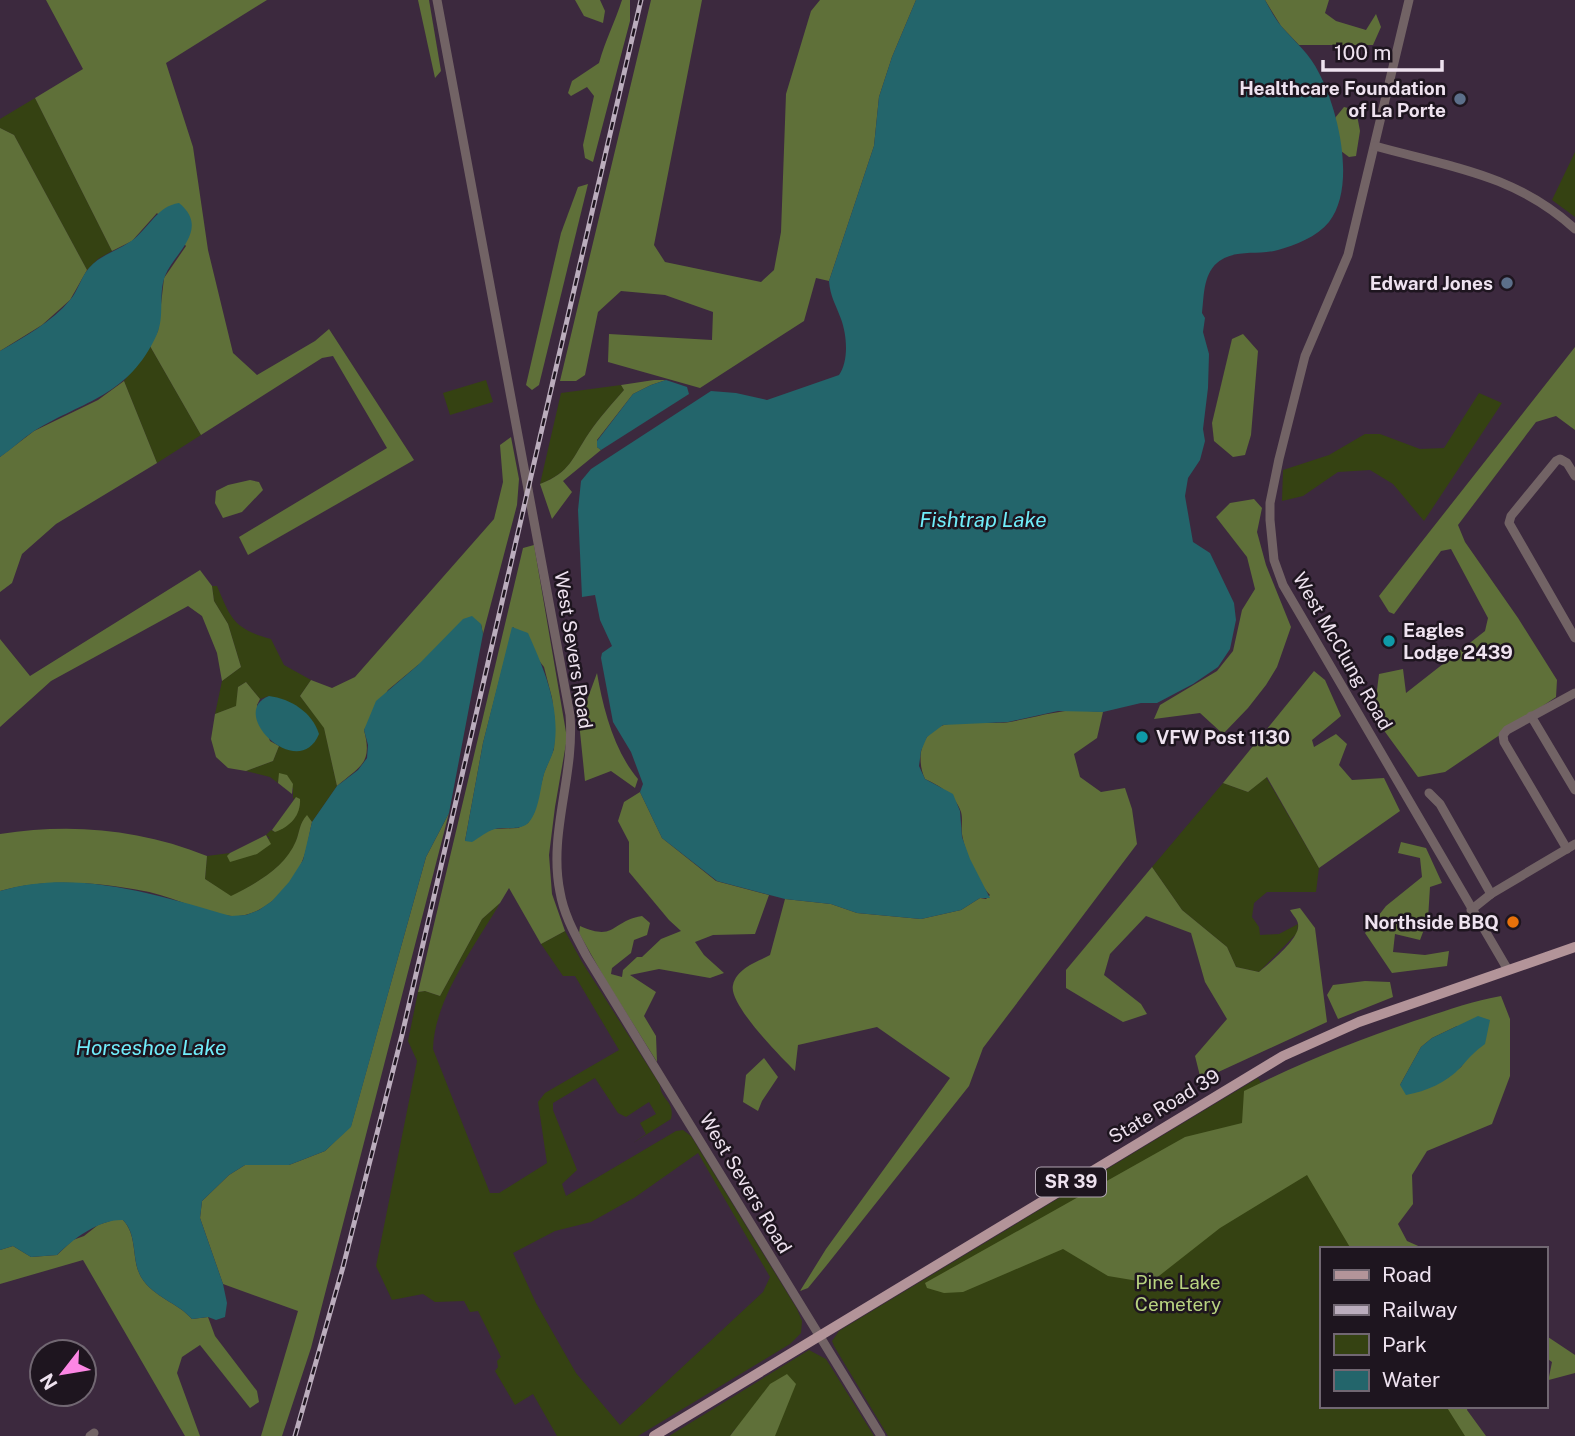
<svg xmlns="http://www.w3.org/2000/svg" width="1575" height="1436" font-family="'Public Sans',sans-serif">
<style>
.green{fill:#354212;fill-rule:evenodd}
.forest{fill:#5f7039;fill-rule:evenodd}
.water{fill:#23656b}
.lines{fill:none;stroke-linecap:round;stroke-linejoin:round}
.minor{stroke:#726365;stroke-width:9}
.major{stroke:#b39499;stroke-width:10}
.rail-casing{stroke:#bbadbd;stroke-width:5}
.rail{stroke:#1e151f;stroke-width:2.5;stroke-dasharray:8;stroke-linecap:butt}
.service-dot{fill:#5c6f8a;stroke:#1e151f;stroke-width:2.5}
.culture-dot{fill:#0f9aa8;stroke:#1e151f;stroke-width:2.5}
.food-dot{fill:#e8710a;stroke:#1e151f;stroke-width:2.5}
.labels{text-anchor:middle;stroke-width:5;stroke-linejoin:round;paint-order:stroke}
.shield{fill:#1e151f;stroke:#b0a4b1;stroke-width:2}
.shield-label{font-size:18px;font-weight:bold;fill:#eee2ef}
.poi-label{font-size:19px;font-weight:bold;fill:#eee2ef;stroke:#1e151f;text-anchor:end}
.street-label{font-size:19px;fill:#eee2ef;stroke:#1e151f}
.park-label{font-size:19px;fill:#b8d380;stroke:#1e151f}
.water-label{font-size:21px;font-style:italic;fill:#70ecf9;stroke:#1e151f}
</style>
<rect width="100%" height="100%" fill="#3c293e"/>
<g class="green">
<polygon points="35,98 112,251 98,259 87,270 14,135 0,128 0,119"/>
<polygon points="1575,152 1575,217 1552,200"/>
<polygon points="150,346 201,435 157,463 124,381"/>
<polygon points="486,380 493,402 450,415 443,393"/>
<path d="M 621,385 L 624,390 C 612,404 599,418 589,433 C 573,457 571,472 540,484 L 561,393 Z"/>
<polygon points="1479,393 1502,403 1424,521 1393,484 1370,470 1338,472 1303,496 1282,501 1283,470 1329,455 1365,434 1380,434 1420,449 1444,448"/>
<path d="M 212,586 L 217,586 C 231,619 234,629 271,639 L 284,665 L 311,680 L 300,696 L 324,727 L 337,786 L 312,822 L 307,816 C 299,824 300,832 296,842 C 285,868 255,884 231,897 L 205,879 L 207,856 L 230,853 L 227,856 L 270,838 L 266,835 L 271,830 L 275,832 L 296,797 L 293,799 L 293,788 L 277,780 L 278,783 L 270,777 L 246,771 L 273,761 L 279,746 L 291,750 L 269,696 L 260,699 L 246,682 L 238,687 L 237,706 L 215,714 L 222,681 L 241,667 L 228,624 L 214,601 Z"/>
<polygon points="1266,777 1319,868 1316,892 1267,892 1254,903 1252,917 1259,927 1260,935 1279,934 1298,924 1297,933 1259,972 1236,967 1227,947 1182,910 1152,867 1223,783 1248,792"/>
<path d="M 500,903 C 476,944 434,1000 433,1049 L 490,1193 L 499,1193 L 547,1163 L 538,1102 L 545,1093 L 619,1050 L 575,976 L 563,976 L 541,944 L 565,931 L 582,962 L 660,1085 C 661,1101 675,1100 671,1119 L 633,1143 L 646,1134 L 640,1123 L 656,1114 L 649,1102 L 626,1117 L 618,1113 L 595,1078 L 553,1103 L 553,1110 L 577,1170 L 562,1184 L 566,1196 L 676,1131 L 683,1130 L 691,1136 L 797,1309 L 802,1321 L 801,1333 L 790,1344 L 638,1436 L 557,1436 L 533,1394 L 515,1405 L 495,1371 L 498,1367 L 497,1361 L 501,1357 L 478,1311 L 470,1312 L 464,1301 L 435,1302 L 423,1294 L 392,1300 L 376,1266 L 417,1061 L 408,1041 L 418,992 L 425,991 L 440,996 L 482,919 ZM 698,1153 L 770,1277 L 763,1292 L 620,1425 L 576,1373 L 536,1303 L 513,1253 L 555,1231 L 591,1222 L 634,1198 Z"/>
<polygon points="1258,1078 1360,1249 1321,1249 1321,1406 1454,1406 1472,1436 888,1436 834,1346 832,1341 839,1331"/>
<polygon points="809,1350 826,1359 874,1436 740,1436 735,1429 730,1436 669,1436"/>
</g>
<g class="forest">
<polygon points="46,0 267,0 166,63 193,147 208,250 233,353 257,375 315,341 329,329 414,460 248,555 239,537 387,448 333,356 322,358 201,435 150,346 158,331 164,278 186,246 157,213 132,241 112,251 35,98 83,69"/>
<polygon points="418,0 429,0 441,71 435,78"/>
<polygon points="575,0 600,0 605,11 603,23 584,16"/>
<path d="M 622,0 L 630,0 L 630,21 L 593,162 L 585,158 L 583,145 L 594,96 L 587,87 L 571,96 L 568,93 L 572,81 L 599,63 C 605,41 615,22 622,0 Z"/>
<polygon points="651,0 702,0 654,245 665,262 761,282 774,270 781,232 786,94 811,11 820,0 916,0 892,57 879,97 874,146 829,281 816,278 804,321 700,388 608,362 609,334 712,340 713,312 665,295 621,291 598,312 585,375 576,381 560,381"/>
<polygon points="1265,0 1329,0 1325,13 1336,21 1366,30 1376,14 1381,27 1373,45 1299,45 1281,26"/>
<polygon points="1344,107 1356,110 1360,131 1356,156 1349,157 1341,151 1335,118"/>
<polygon points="0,128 14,135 87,270 70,300 42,325 0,351"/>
<polygon points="588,184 539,385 532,390 526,385 561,233 578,187"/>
<polygon points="1243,334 1258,351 1251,435 1245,455 1233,457 1214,441 1212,423 1232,339"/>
<polygon points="1575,347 1575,430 1556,416 1536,422 1458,525 1465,542 1518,618 1557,680 1556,697 1445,772 1418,777 1380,725 1376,698 1379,674 1403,669 1406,693 1485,631 1488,618 1451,549 1441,551 1394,614 1389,612 1379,596"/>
<path d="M 654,380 L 666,380 L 651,385 L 633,394 L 597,440 L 597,447 L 601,450 L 563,481 L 572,492 L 552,519 L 540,484 C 571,472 572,458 589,433 C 599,418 612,404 624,390 L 621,385 Z"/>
<polygon points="124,381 157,463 56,524 22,554 12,583 0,592 0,457 34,431 98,400"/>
<path d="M 511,437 L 519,479 L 517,505 L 483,634 L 481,624 L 418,665 L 388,690 L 364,730 C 373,764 360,766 337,786 L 324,728 L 300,696 L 311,680 L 332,688 L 355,677 L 494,519 L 503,482 L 500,445 Z"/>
<polygon points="250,480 259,482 263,490 242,512 223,518 215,503 216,491 228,485"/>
<polygon points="1254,499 1262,508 1257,532 1266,565 1291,627 1277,667 1266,685 1248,708 1223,734 1200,713 1154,719 1160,705 1217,671 1233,651 1242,610 1255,589 1247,557 1216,517 1230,503"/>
<path d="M 534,545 L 567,738 L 555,807 L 549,855 L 552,894 L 565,931 L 541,944 L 509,888 L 500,903 L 482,919 L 440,996 L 425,991 L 418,992 L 523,548 ZM 513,627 L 544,667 L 552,698 L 555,723 L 554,749 L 544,773 L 534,813 L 528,823 L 518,828 L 493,829 L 465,841 L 483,743 Z"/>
<polygon points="200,570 212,586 214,601 228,624 241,667 222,681 217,653 202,616 188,606 51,681 0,727 0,639 30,676"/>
<polygon points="1314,671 1325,680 1341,716 1312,740 1314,747 1336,734 1347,744 1339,765 1352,780 1384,778 1400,811 1319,868 1267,777 1248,792 1223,783"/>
<path d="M 597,673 C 603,708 614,751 638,779 L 635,788 L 611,771 L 585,781 L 579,722 Z"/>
<polygon points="246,682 260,699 257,705 270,741 279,746 273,761 246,771 228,768 216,757 211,739 215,714 236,706 238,687"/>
<path d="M 1074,710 L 1103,712 L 1097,738 L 1074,754 L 1080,777 L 1101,792 L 1125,788 L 1132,809 L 1137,844 L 983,1048 L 969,1086 L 826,1266 L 808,1288 L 800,1291 L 826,1249 L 950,1078 L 877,1027 L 798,1045 L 795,1071 C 781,1057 728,1004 733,985 C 737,968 757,962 770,955 L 785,899 L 831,904 L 857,913 L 921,919 L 961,910 L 980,898 L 986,899 L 990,895 C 977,881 965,853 962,834 C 961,827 963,819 961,812 C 956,796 939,785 925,779 C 916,760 920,732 944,725 C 961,719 991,725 1010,722 C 1031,718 1052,712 1074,710 Z"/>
<polygon points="279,773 287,775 293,784 292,794 278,783"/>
<path d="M 640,792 L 662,838 L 716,881 L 769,895 L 755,934 L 713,935 L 695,942 L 704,955 L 724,973 L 710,978 L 659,969 L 630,975 L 656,992 L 644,1016 L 656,1036 L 657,1062 L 605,979 L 579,933 L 580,926 C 616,942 611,921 642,916 L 650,923 L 647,935 L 634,940 L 631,953 L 612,968 L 611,974 L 622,977 L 623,970 L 637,957 L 642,957 L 661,939 L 681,931 L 669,920 L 629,872 L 629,842 L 618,821 L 624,802 Z"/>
<path d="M 296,797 L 300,799 C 301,815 290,827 275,832 L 272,830 Z"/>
<polygon points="449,813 311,1348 282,1436 261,1436 298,1311 223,1284 200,1218 202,1201 229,1175 245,1165 289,1165 325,1151 351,1126 426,857"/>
<path d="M 307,815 L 312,822 C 309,834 308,847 303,859 C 294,885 262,919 232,916 C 205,914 172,896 144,891 C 98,882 45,878 0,891 L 0,834 C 72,823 139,829 207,856 L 205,879 L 231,896 C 255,884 285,868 296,841 C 300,831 299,824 307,815 Z"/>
<polygon points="266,835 271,844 257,854 230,862 227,856 230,853"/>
<polygon points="1401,842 1426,848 1442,883 1430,887 1428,919 1420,940 1395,934 1393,952 1425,955 1449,951 1447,966 1392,973 1365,933 1386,906 1422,877 1420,858 1398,853"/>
<path d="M 1152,867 L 1182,910 L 1227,947 L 1236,967 L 1259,972 C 1269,963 1301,938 1298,924 C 1298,920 1292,914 1290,910 L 1300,908 L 1315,928 L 1327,1022 L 1201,1080 L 1195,1056 L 1227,1019 L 1205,982 L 1191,933 L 1146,916 L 1110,954 L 1104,975 L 1141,1004 L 1147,1014 L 1123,1022 L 1066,988 L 1066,970 Z"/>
<polygon points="1365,981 1390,982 1393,997 1338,1019 1327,995 1333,985"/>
<path d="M 1501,996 L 1510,1019 L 1510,1076 L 1492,1124 L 1427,1151 L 1412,1175 L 1413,1204 L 1398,1224 L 1407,1241 L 1425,1249 L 1351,1249 L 1307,1175 L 1220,1228 L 1150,1283 L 1108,1276 L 1063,1249 L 963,1292 L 944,1293 L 927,1288 L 925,1283 L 1185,1137 L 1242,1123 L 1244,1091 C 1300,1063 1355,1041 1414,1021 C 1443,1012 1471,1001 1501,996 ZM 1457,1026 L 1485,1043 L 1471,1053 L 1461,1067 L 1446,1079 L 1400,1085 L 1421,1047 L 1432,1038 Z"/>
<polygon points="764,1058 778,1077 762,1101 758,1111 743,1102 746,1075"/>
<path d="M 113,1220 L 123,1220 C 138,1236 131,1259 141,1277 C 154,1298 177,1302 192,1319 L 208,1317 L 215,1336 L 257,1391 L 259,1402 L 250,1408 L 200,1345 L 182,1357 L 177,1373 L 200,1436 L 185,1436 L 83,1260 L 0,1284 L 0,1250 L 13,1246 L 31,1257 L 57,1255 L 73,1240 L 84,1236 L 98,1225 Z"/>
<polygon points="1545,1335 1575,1355 1575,1373 1545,1381 1545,1377 1549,1377 1552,1362 1545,1357"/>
<polygon points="787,1374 796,1384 775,1436 730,1436 770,1384"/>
<polygon points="1446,1406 1468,1406 1467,1410 1486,1436 1465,1436"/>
</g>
<g class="water">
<path d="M 916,0 L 1265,0 C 1270,9 1275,19 1282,27 C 1295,42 1310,54 1319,73 C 1338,109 1357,186 1329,222 C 1317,237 1295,245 1278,250 C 1256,256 1235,248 1217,263 C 1203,275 1204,297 1202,313 L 1205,318 L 1203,332 L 1209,354 L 1208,388 L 1203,429 L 1205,441 L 1200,460 L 1188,478 L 1185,496 L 1193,542 L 1210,553 L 1234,603 L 1236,620 L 1230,649 L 1218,667 L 1193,684 L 1157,703 L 1141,703 L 1103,712 L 1058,711 L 1008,722 L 943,725 L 927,737 L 921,751 L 919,766 L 925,779 L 953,794 L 960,811 L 962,837 L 970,859 L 990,898 L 980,898 L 961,910 L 921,919 L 857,913 L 831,904 L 785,899 L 717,881 L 662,838 L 640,792 L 643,784 L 631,752 L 613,722 L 601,658 L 602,653 L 612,646 L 600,620 L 595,595 L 582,597 L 578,510 L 581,481 L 591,469 L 711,391 L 736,393 L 767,400 L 839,375 C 849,361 847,335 841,319 C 836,305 830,296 829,281 L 874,146 L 879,97 L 892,57 Z"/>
<path d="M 179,203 C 211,229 174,253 165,276 C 158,294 165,316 157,334 C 129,396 85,400 34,431 C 22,439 12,449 0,457 L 0,351 C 24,337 52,322 70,300 C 78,291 81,277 89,268 C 101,254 120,250 134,239 C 150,226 158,206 179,203 Z"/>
<polygon points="666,380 687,387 689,394 601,450 597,447 597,441 633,394 651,385"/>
<path d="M 472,616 L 481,624 L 483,634 L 449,813 L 426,857 L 351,1127 L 325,1151 L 289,1165 L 245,1165 L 229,1175 L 202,1201 L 200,1218 L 223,1284 L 227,1303 L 225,1317 L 216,1320 L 208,1317 L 192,1319 C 177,1302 154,1298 141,1277 C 131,1259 138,1235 123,1220 C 99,1219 73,1239 57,1255 L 31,1257 L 13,1246 L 0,1250 L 0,891 C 76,868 158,895 231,916 L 246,915 L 259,910 L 272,901 L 289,882 L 303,860 L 312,822 L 337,786 L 358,770 L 367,758 L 368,745 L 364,730 L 376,701 L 418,665 L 463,619 Z"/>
<path d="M 512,627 L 528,633 C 544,669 561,708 554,748 C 552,758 545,768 543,778 C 540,791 538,815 527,824 C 518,831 505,826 495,829 C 487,831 479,838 472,842 L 465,841 L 483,743 Z"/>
<path d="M 269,696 C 291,699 312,712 319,734 C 299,783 226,713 269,696 Z"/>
<path d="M 1478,1016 L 1490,1020 L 1485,1044 C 1475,1051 1469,1058 1461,1067 C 1446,1083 1427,1091 1406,1095 L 1400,1085 L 1421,1047 L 1432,1038 Z"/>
</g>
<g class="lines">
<g class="minor">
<path d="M 437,0 L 570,715 C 575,776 548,833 560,892 C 564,916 576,936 587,957 L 881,1436"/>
<polyline points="1409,0 1348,255 1305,356 1279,459 1270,503 1270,520 1274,560 1283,585 1508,970"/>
<path d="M 1375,146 C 1450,167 1515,174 1575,229"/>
<polyline points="1575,476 1567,463 1560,459 1556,461 1511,516 1509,523 1575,638"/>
<polyline points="1531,716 1575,790"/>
<polyline points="1429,793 1440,804 1491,894"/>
<polyline points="1567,849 1504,742 1503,735 1507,730 1575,693"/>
<polyline points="1471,910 1491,894 1575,844"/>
<polyline points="90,1436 94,1433"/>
</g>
<polyline class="major" points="654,1436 1283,1056 1359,1022 1575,947"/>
<g class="rail-casing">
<polyline id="rail" points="295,1436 343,1267 402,1035 641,0"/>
</g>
<use href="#rail" class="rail"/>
</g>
<g class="service-dot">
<circle cx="1460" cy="99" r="7"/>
<circle cx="1507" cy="283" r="7"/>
</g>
<g class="culture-dot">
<circle cx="1389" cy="641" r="7"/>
<circle cx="1142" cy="737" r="7"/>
</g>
<circle class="food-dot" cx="1513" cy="922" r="7"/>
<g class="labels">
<rect class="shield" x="1036" y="1167.5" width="70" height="29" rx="5"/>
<g class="shield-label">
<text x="1071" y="1188">SR 39</text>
</g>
<g class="poi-label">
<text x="1446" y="95">Healthcare Foundation<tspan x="1446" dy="22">of La Porte</tspan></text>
<text x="1493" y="290">Edward Jones</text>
<text x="1403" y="637" text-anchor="start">Eagles<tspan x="1403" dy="22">Lodge 2439</tspan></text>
<text x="1156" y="744" text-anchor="start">VFW Post 1130</text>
<text x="1499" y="929">Northside BBQ</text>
</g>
<g class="street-label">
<text transform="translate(574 650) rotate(81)" y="7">West Severs Road</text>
<text transform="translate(1343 651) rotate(60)" y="7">West McClung Road</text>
<text transform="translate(1164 1106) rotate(-31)" y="7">State Road 39</text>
<text transform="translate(746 1183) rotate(59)" y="7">West Severs Road</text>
</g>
<g class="park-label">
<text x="1178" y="1289">Pine Lake<tspan x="1178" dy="22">Cemetery</tspan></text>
</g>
<g class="water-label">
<text x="983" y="527">Fishtrap Lake</text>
<text x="151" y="1055">Horseshoe Lake</text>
</g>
</g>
<rect x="1320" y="1247" width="228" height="161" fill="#1e151f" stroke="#716772" stroke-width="2"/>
<rect x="1334" y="1270" width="35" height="10" fill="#b39499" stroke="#716772" stroke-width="2"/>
<text x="1382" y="1282" font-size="21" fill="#eee2ef">Road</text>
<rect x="1334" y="1305" width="35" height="10" fill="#bbadbd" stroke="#716772" stroke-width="2"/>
<text x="1382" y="1317" font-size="21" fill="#eee2ef">Railway</text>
<rect x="1334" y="1334" width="35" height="21" fill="#354212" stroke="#716772" stroke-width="2"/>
<text x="1382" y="1352" font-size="21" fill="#eee2ef">Park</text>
<rect x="1334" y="1370" width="35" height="21" fill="#23656b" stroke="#716772" stroke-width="2"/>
<text x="1382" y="1387" font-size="21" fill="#eee2ef">Water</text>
<g transform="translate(63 1373) rotate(239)"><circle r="33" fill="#1e151f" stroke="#716772" stroke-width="2"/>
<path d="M0-5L12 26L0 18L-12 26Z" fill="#fc86e4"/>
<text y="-10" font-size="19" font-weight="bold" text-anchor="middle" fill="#eee2ef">N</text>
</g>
<path d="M1323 60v10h119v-10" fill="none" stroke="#eee2ef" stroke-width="3.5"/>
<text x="1334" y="60" font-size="21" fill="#eee2ef" stroke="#1e151f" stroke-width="5" paint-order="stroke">100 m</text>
</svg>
